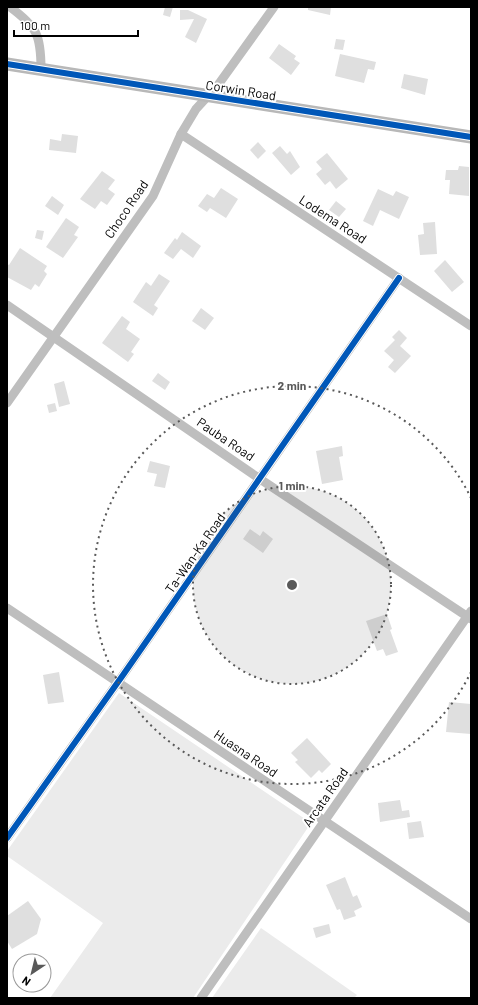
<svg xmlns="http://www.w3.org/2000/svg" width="478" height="1005" font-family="Barlow,sans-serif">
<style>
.green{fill:#ebebeb}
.building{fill:#dfdfdf}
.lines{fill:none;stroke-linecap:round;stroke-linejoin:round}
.minor{stroke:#bebebe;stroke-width:9}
.secondary{stroke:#b8b8b8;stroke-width:13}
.cycleway-casing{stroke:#fff;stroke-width:8}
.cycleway{stroke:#0057b8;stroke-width:6}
.ring{fill:none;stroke:#595959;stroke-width:2;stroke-dasharray:2 4}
.labels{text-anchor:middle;stroke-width:4;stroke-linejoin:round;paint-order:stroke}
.street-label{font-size:13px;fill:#000;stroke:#fff}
.centre{fill:#595959;stroke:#fff;stroke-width:2}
.ring-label{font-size:12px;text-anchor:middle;font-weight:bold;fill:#595959;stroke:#fff;stroke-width:4;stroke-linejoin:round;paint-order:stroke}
</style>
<rect width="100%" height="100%" fill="#fff"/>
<g class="green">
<polygon points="119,693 311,823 193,998 50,998 103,923 7,856 7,851"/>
<polygon points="261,928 357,995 354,998 212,998"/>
</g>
<g class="building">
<polygon points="165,7 173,7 170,17 163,15"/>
<polygon points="308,7 331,7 330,15 308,10"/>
<polygon points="180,10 188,10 207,19 196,43 185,37 194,19 180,20"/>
<polygon points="336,39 345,40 343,50 334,49"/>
<polygon points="279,44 296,56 294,59 300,63 291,75 269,58"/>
<polygon points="340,54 376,62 374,70 368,69 364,83 335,76"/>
<polygon points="404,74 428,79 425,95 401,88"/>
<polygon points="62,134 78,136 76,153 49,150 50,139 61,141"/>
<polygon points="258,142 266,151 258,159 250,150"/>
<polygon points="280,146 287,154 290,151 300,167 291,175 272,153"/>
<polygon points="327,153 348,179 336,189 330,181 325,185 316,174 322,169 316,162"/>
<polygon points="459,166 469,167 469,196 449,194 450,180 445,180 446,170 458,170"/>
<polygon points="102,171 115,180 108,189 115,194 107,205 101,201 95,209 80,199"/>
<polygon points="221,188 238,199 226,218 210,208 207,212 198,206 207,194 214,198"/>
<polygon points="378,189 393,196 396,191 409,197 399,219 380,210 373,226 363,221"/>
<polygon points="52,196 64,205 58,215 45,206"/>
<polygon points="336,201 346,209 339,217 329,210"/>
<polygon points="66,218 79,227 74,235 78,237 63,258 46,247"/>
<polygon points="435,222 437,254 420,255 418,235 424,234 423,223"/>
<polygon points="37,230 44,231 42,240 35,238"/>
<polygon points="182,232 201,246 193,258 181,249 173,259 164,253 175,238 177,240"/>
<polygon points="20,248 47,266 44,271 47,274 39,287 35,284 31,290 7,277 7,264 9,265"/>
<polygon points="445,260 464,282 452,292 434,271"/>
<polygon points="159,274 170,281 154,305 158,308 153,316 133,302 146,282 151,286"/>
<polygon points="201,308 214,318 205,330 192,321"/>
<polygon points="122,316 130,322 126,329 140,339 131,352 134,354 128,362 102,343"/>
<polygon points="399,330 407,338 400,346 411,356 395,373 388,367 394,360 384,351 395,340 392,337"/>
<polygon points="158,373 170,382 165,390 152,381"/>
<polygon points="64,381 70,404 59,407 54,384"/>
<polygon points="55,403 57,411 49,413 47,405"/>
<polygon points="342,446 343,456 339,457 343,480 322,484 316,451"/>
<polygon points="150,461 170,466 165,488 154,486 157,474 147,472"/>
<polygon points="250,529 260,536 263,531 273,539 263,553 243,539"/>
<polygon points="387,614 392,629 390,630 398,652 386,656 383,649 377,651 366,621"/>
<polygon points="59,672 64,702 48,704 43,675"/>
<polygon points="449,702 471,704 471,734 446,732"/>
<polygon points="307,738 331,764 322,773 319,770 311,778 295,762 298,760 291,753"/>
<polygon points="400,800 402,811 409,810 410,817 380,822 378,803"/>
<polygon points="421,821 424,837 409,839 407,823"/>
<polygon points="345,877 353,897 357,895 362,907 354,911 356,916 344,920 340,909 337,910 326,885"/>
<polygon points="28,901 41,919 37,934 12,949 7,941 7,916"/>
<polygon points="329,924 331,933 316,938 313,928"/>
</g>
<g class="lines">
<g class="minor">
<path d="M 10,7 C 37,27 41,35 41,69"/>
<polyline points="181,134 471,326"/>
<polyline points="7,305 260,479 471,619"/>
<polyline points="7,403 153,196 181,134 196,109 218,85 274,7"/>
<polyline points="7,608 471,919"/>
<polyline points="7,838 123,675 399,278"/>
<polyline points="201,998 471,611"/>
</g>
<polyline class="secondary" points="7,64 471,137"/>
<g class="cycleway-casing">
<g id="cycleway">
<polyline points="7,64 471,137"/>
<polyline points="7,838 123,675 399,278"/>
</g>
</g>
<use href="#cycleway" class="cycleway"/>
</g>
<circle cx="292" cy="585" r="99" fill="#595959" fill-opacity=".12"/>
<g class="ring">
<circle cx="292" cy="585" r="99"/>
<path d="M471 672A199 199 0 1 1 471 498"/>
</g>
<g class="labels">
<g class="street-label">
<text transform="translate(241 90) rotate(9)" y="5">Corwin Road</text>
<text transform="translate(126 209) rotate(-56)" y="5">Choco Road</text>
<text transform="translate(333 219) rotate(33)" y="5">Lodema Road</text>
<text transform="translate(226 439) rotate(34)" y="5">Pauba Road</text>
<text transform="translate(195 553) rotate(-55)" y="5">Ta-Wan-Ka Road</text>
<text transform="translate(246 753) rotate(34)" y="5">Huasna Road</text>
<text transform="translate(325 797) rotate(-55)" y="5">Arcata Road</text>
</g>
</g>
<circle cx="292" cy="585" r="6" class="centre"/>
<g class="ring-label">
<text x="292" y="390">2 min</text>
<text x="292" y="490">1 min</text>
</g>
<rect width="478" height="1005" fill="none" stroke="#000000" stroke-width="16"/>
<g transform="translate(32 973) rotate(215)"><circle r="19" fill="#ffffff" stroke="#999999"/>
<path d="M0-3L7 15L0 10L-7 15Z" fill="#595959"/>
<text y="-6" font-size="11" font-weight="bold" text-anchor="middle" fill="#000000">N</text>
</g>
<path d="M14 30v6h124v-6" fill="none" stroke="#000000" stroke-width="2"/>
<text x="20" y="30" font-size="12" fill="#000000" stroke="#ffffff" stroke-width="3" paint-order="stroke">100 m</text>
</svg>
